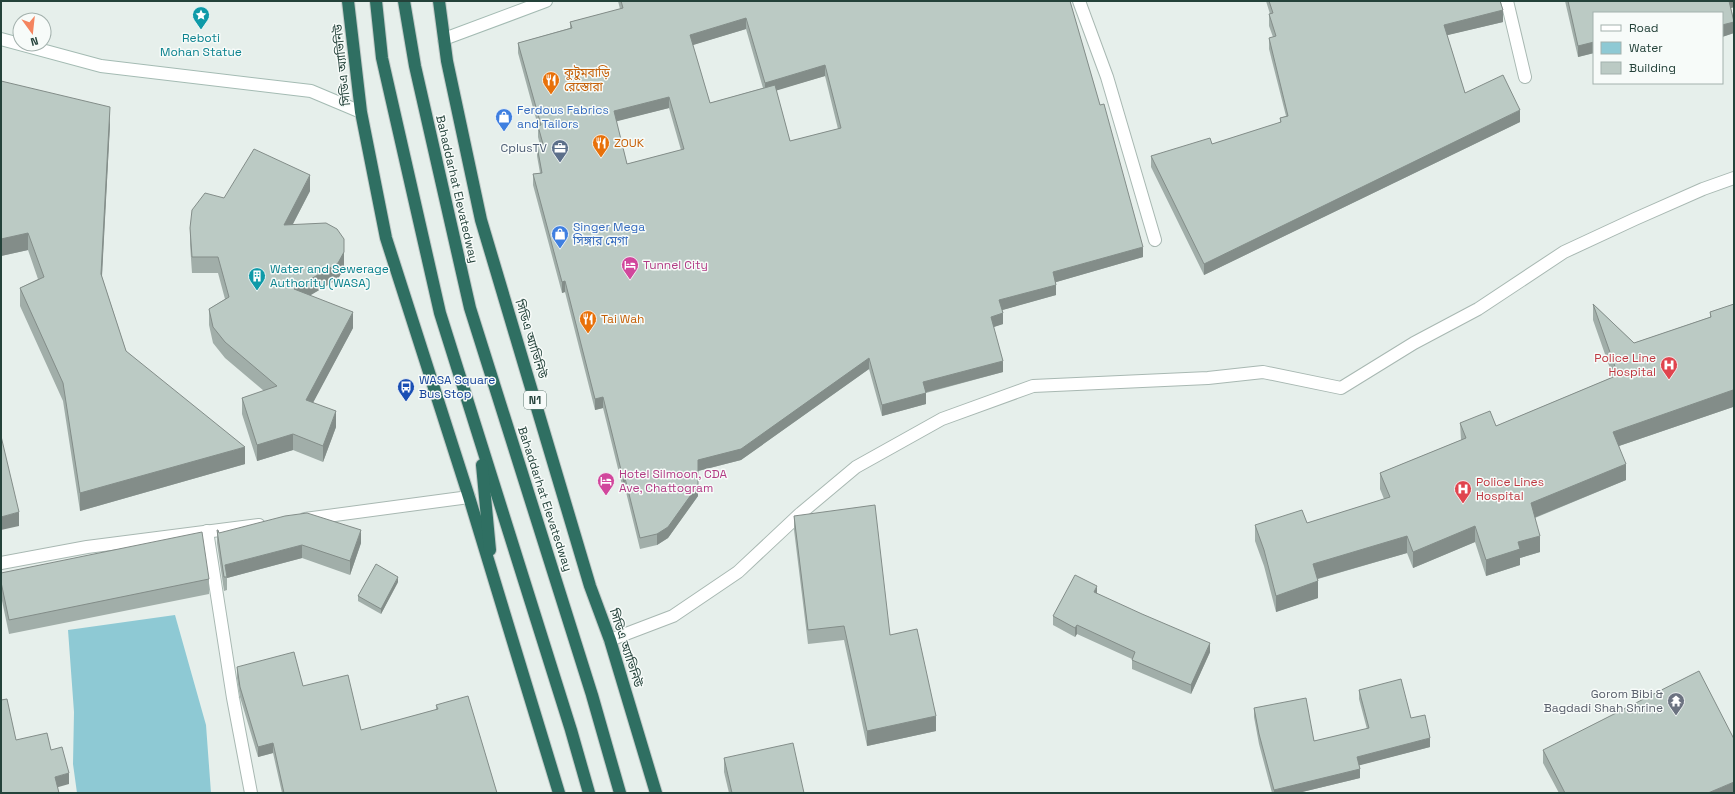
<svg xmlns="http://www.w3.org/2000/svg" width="1735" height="794" font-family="'Space Grotesk','Noto Sans Bengali',sans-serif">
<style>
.water{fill:#8ec9d4}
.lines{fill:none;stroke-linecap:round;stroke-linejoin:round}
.street-casing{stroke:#a8b8b2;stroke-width:14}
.secondary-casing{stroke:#a4bbb3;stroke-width:14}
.highway-casing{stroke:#c2cac8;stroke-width:14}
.street{stroke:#fff;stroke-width:12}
.secondary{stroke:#fff;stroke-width:12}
.highway{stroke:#2f6f62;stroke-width:12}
.wall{fill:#a1aea9;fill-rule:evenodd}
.shaded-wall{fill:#838d89}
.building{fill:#bbcac4;stroke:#838d89;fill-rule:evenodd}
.labels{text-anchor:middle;stroke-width:3;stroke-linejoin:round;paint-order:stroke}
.shield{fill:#f7fbf9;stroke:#637a73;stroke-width:1}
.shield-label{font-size:11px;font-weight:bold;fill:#24423a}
.culture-label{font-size:12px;fill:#0d838f;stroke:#f7fbf9}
.street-label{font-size:12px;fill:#24423a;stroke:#f7fbf9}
.food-label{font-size:12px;fill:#c56008;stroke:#f7fbf9;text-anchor:start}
.shop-label{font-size:12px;fill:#366cbe;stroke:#f7fbf9;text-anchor:start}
.service-label{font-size:12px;fill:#4e5e75;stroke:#f7fbf9;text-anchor:end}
.hotel-label{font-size:12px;fill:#b23c85;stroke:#f7fbf9;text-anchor:start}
.health-label{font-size:12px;fill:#be3a42;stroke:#f7fbf9;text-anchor:end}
.transit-label{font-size:12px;fill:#164399;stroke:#f7fbf9;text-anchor:start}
.worship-label{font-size:12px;fill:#5b616d;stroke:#f7fbf9;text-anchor:end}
</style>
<rect width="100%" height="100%" fill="#e6efeb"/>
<polygon class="water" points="175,615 206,725 211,793 77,793 73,764 74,712 68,630"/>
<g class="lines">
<g class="street-casing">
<g id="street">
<polyline points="1079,1 1107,77 1155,240"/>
<polyline points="1507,1 1525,77"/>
<polyline points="305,519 469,497"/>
<polyline points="207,531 233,698 251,793"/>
<polyline points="1,563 87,547 259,525"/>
<polyline points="610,640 673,616 738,572 801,513 856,467 942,419 1033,386 1208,378 1263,372 1341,388 1414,343 1478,309 1564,252 1635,219 1703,189 1734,178"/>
</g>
</g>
<g class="secondary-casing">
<g id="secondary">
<polyline points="1,39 101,66 311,91 361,112"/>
<polyline points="444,39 546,1"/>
</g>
</g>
<g class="highway-casing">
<g id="highway">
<polyline points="348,1 361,112 386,238 469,497 559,793"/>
<polyline points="376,1 382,58 440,313 571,730 589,793"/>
<polyline points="404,1 415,66 470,308 592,695 620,793"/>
<polyline points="439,1 447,61 481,220 590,586 610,640 656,793"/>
<polyline points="482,465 490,550"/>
</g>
</g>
<use href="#street" class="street"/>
<use href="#secondary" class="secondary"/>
<use href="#highway" class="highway"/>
</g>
<g class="wall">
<path d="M 618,1 L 1070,1 L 1143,257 L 1056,282 L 1056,295 L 1002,310 L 1003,324 L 993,327 L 1003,372 L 926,393 L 926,404 L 882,416 L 869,369 L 741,460 L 698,471 L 698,496 L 668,538 L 657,545 L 640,549 L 625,488 L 623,489 L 603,408 L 595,410 L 565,292 L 562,293 L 533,185 L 533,174 L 540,173 L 537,156 L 537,146 L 540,145 L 538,137 L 538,126 L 518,53 L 518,43 L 570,28 L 570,22 L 620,9 ZM 746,29 L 763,88 L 710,103 L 692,45 ZM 825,76 L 838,129 L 790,141 L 776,90 ZM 669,108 L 681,150 L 627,164 L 616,121 Z"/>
<polygon points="1266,1 1500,1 1503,22 1447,35 1465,93 1520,122 1204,275 1151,167 1151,156 1212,144 1280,123 1280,118 1286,116 1269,49 1269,38 1273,37 1269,26 1269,14 1270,14"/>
<polygon points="1565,1 1734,1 1734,7 1731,8 1734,20 1734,33 1722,37 1722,13 1594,13 1594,53 1578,57"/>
<polygon points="1,81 110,124 102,277 126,351 245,464 80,511 63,401 20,306 20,288 38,279 28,250 1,256"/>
<polygon points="310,191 293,224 344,268 338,279 310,295 353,328 313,402 336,427 323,462 293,450 257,461 242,414 242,398 264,391 225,358 213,343 209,325 209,309 225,299 218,273 192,273 190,244 190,228 224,198"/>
<polygon points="1593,304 1634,343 1710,317 1710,312 1734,304 1734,409 1733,407 1619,446 1626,480 1535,518 1540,552 1520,558 1520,565 1486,576 1475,542 1413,568 1407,553 1318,579 1318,598 1276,612 1264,566 1255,541 1255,525 1307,523 1384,499 1380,489 1380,473 1461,440 1460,423 1496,426 1613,377 1593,320"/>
<polygon points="794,516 890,635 936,731 867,746 844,640 808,644 794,530"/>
<polygon points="217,530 219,533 361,543 350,575 302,558 227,578 227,590 224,591 217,543"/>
<polygon points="1,573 209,579 209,594 9,634 1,596"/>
<polygon points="398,582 381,614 358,601 358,596"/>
<polygon points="1097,594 1210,652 1191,694 1132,669 1132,659 1077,634 1075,637 1053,625 1053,616"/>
<polygon points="237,667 303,686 361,730 436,710 436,705 497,793 282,793 273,753 258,757 240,697 237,678"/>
<polygon points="1359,690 1411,718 1430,747 1359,765 1360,778 1298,793 1272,793 1259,744 1254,717 1254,708 1314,741 1367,729 1359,699"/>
<polygon points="1543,750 1734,793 1559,793 1543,763"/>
<polygon points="724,758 804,793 729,793 724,772"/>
</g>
<g class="shaded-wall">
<polygon points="1728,1 1734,1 1734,7 1728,9"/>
<polygon points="1503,10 1503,22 1444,36 1444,25"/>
<polygon points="746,18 746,29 690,46 690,35"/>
<polygon points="1734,22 1734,33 1722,37 1722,25"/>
<polygon points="1594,42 1594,53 1578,57 1578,46"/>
<polygon points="825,65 825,76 765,94 765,83"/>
<polygon points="669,97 669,108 614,122 614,111"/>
<polygon points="110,107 110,124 101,292 101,274"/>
<polygon points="1520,110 1520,122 1204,275 1204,264"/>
<polygon points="310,175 310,191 284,241 284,225"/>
<polygon points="28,233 28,250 1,256 1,239"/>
<polygon points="1143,247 1143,257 1053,283 1053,272"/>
<polygon points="344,252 344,268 338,279 294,305 294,289"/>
<polygon points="565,281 565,292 562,293 562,282"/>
<polygon points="1056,285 1056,295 999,311 999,300"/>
<polygon points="353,312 353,328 306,416 306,400"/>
<polygon points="1003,313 1003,324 991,328 991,317"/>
<polygon points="869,358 869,369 741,460 698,471 698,496 668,538 657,545 657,534 698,460"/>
<polygon points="1003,361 1003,372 923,393 923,382"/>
<polygon points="1733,390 1733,407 1613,448 1613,432"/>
<polygon points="926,393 926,404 882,416 882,405"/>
<polygon points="603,397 603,408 595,410 595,399"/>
<polygon points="336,411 336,427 323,462 323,446"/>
<polygon points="293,434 293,450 257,461 257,445"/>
<polygon points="245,447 245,464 80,511 80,493"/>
<polygon points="1626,464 1626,480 1531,519 1531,503"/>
<polygon points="623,478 625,478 625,488 623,489"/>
<polygon points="19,512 19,526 1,530 1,517"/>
<polygon points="1475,526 1475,542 1413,568 1413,552"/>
<polygon points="361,530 361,543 350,575 350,561"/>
<polygon points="1407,536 1407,553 1313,580 1313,564"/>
<polygon points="1540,536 1540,552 1520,558 1520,565 1486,576 1486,560 1518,542"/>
<polygon points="302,545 302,558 227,578 225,565"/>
<polygon points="398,577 398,582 381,614 381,609"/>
<polygon points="1318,581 1318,598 1276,612 1276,596"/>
<polygon points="1097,586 1097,595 1094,592"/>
<polygon points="1077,625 1077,634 1075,637 1075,628"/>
<polygon points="1210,643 1210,652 1191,694 1191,685"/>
<polygon points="936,716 936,731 867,746 867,731"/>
<polygon points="1430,738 1430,747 1357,766 1357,757"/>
<polygon points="273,743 273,753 258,757 258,747"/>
<polygon points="1360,769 1360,778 1298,793 1274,793 1274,790"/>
<polygon points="69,773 69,784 55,788 55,777"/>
<polygon points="1734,782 1734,793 1708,793"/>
</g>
<g class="building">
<path d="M 621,1 L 1070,1 L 1100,105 L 1104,104 L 1143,247 L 1053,272 L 1056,285 L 999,300 L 1003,313 L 991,317 L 1003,361 L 923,382 L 926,393 L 882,405 L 869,358 L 741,449 L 698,460 L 698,485 L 668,527 L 657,534 L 640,538 L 625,478 L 623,478 L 603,397 L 595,399 L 565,281 L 562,282 L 533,174 L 542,173 L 537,146 L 543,144 L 538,126 L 541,125 L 518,43 L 572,28 L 570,22 L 623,8 ZM 746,18 L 765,83 L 825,65 L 841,128 L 790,141 L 775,85 L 710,103 L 690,35 ZM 669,97 L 684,149 L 627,164 L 614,111 Z"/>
<polygon points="1269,1 1500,1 1503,10 1444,25 1465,93 1503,75 1520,110 1204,264 1151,156 1210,138 1212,144 1281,122 1280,118 1288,116 1269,38 1276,36 1269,14 1273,13"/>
<polygon points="1568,1 1729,1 1734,22 1722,25 1722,13 1594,13 1594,42 1578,46"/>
<polygon points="1,81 110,107 101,274 126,351 245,447 80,493 63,383 20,288 44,277 28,233 1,239"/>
<polygon points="254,149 310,175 284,225 326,223 337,229 344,239 344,252 338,263 294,289 353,312 306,400 336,411 323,446 293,434 257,445 242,398 277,386 225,342 213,327 209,309 229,297 218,257 192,257 190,228 192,210 205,193 224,198"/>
<polygon points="1593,304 1634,343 1711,317 1710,312 1734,304 1734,393 1733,390 1613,432 1626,464 1531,503 1540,536 1518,542 1520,549 1486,560 1475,526 1413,552 1407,536 1313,564 1318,581 1276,596 1264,550 1255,525 1302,510 1307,523 1390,497 1380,473 1466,438 1460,423 1490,411 1496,426 1618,375"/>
<polygon points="1,436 19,512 1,517"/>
<polygon points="875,505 890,635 917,629 936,716 867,731 844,626 808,630 794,516"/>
<polygon points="307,513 361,530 350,561 302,545 225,565 227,577 224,577 217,530 218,530 219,533 285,516"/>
<polygon points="202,532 209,579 9,620 1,582 1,573"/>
<polygon points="376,564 398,577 381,609 358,596"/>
<polygon points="1075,575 1097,586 1094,592 1142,614 1210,643 1191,685 1132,660 1135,652 1077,625 1075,628 1053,616"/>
<polygon points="294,652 303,686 348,675 361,730 438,709 436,705 468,696 497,793 284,793 273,743 258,747 240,687 237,667"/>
<polygon points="1699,671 1734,739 1734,782 1708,793 1565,793 1543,750"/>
<polygon points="1401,679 1411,718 1425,715 1430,738 1357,757 1360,769 1274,790 1259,734 1254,708 1306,698 1314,741 1369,728 1359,690"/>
<polygon points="7,699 16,740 47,733 51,750 62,747 69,773 55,777 59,793 1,793 1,700"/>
<polygon points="793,743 804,793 732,793 724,758"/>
</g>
<defs>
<g id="sight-pin" transform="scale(0.9)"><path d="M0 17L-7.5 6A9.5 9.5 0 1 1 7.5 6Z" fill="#0f9aa8" stroke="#f7fbf9"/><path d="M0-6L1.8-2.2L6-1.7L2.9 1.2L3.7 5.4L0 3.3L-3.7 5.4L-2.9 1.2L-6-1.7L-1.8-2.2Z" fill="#fff"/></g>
<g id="restaurant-pin" transform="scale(0.9)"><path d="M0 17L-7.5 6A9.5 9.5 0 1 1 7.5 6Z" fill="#e8710a" stroke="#f7fbf9"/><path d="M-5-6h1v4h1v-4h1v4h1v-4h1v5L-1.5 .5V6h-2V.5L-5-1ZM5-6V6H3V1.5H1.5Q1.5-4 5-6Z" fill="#fff"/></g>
<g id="shop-pin" transform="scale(0.9)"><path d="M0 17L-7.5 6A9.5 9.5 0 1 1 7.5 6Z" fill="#3f7fe0" stroke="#f7fbf9"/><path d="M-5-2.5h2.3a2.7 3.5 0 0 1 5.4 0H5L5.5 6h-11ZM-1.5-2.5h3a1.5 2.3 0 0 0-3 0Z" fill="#fff"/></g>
<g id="office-pin" transform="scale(0.9)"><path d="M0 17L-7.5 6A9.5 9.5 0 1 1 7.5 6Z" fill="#5c6f8a" stroke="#f7fbf9"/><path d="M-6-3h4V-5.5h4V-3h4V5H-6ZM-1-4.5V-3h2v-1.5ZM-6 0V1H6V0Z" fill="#fff"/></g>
<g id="hotel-pin" transform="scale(0.9)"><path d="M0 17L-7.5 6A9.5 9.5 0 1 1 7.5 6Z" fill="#d1479c" stroke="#f7fbf9"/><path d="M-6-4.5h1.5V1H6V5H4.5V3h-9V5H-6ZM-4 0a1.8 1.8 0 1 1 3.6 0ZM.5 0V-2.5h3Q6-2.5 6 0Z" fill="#fff"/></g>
<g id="building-pin" transform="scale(0.9)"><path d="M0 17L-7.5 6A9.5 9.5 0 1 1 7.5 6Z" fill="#0f9aa8" stroke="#f7fbf9"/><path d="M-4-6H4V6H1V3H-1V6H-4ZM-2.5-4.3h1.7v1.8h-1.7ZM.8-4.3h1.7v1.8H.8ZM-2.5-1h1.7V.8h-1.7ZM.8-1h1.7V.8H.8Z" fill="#fff"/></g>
<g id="hospital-pin" transform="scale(0.9)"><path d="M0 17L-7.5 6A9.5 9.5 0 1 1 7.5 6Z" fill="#e0444e" stroke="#f7fbf9"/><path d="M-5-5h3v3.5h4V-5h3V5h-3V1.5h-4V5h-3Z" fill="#fff"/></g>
<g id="bus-pin" transform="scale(0.9)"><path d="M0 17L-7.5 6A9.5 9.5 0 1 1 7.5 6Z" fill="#1a4fb4" stroke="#f7fbf9"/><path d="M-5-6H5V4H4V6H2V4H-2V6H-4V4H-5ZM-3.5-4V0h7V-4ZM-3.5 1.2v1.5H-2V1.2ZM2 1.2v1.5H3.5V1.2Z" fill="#fff"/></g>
<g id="temple-pin" transform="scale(0.9)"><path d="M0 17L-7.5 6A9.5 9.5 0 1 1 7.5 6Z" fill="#6b7280" stroke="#f7fbf9"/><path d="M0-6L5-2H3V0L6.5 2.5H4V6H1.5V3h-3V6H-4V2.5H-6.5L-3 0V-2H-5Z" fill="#fff"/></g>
</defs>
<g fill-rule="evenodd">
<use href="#sight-pin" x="201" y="15"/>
<use href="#restaurant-pin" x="551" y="80"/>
<use href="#shop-pin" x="504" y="117"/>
<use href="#restaurant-pin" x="601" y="143"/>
<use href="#office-pin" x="560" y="148"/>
<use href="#shop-pin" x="560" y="234"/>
<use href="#hotel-pin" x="630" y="265"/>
<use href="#building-pin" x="257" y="276"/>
<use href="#restaurant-pin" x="588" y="319"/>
<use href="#hospital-pin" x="1669" y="365"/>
<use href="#bus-pin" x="406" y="387"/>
<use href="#hotel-pin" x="606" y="481"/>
<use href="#hospital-pin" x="1463" y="489"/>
<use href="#temple-pin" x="1676" y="701"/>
</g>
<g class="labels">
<rect class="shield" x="524" y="391" width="22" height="18" rx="3"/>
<g class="shield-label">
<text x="535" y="404">N1</text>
</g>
<g class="culture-label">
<text x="201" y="42">Reboti<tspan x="201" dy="14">Mohan Statue</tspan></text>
<text x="270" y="273" text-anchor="start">Water and Sewerage<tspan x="270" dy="14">Authority (WASA)</tspan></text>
</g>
<g class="street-label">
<text transform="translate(342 65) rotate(-96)" y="4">সিডিএ অ্যাভিনিউ</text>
<text transform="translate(457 189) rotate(77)" y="4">Bahaddarhat Elevatedway</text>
<text transform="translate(531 339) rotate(73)" y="4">সিডিএ অ্যাভিনিউ</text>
<text transform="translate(545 499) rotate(72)" y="4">Bahaddarhat Elevatedway</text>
<text transform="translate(626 648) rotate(72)" y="4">সিডিএ অ্যাভিনিউ</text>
</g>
<g class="food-label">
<text x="564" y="77">কুটুমবাড়ি<tspan x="564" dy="14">রেস্তোরা</tspan></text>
<text x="614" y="147">ZOUK</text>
<text x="601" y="323">Tai Wah</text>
</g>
<g class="shop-label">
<text x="517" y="114">Ferdous Fabrics<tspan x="517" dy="14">and Tailors</tspan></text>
<text x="573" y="231">Singer Mega<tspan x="573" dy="14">সিঙ্গার মেগা</tspan></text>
</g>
<g class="service-label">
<text x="547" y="152">CplusTV</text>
</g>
<g class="hotel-label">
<text x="643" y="269">Tunnel City</text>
<text x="619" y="478">Hotel Silmoon, CDA<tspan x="619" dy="14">Ave, Chattogram</tspan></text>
</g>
<g class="health-label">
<text x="1656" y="362">Police Line<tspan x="1656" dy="14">Hospital</tspan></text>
<text x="1476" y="486" text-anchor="start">Police Lines<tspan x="1476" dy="14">Hospital</tspan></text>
</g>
<g class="transit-label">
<text x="419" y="384">WASA Square<tspan x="419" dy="14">Bus Stop</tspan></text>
</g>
<g class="worship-label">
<text x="1663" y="698">Gorom Bibi &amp;<tspan x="1663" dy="14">Bagdadi Shah Shrine</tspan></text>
</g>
</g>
<rect width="1735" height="794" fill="none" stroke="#24423a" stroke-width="4"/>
<rect x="1593" y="12" width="130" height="72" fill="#f7fbf9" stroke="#a3b1ad"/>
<rect x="1601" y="25" width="20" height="6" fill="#ffffff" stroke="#a3b1ad"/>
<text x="1629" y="32" font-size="12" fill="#24423a">Road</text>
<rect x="1601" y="42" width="20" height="12" fill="#8ec9d4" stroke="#a3b1ad"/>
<text x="1629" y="52" font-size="12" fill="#24423a">Water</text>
<rect x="1601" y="62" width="20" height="12" fill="#bbcac4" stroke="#a3b1ad"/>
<text x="1629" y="72" font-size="12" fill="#24423a">Building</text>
<g transform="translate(32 32) rotate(165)"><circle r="19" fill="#f7fbf9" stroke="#a3b1ad"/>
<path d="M0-3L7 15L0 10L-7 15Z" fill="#f4845f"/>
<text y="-6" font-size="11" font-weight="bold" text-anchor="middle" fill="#24423a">N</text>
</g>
</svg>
